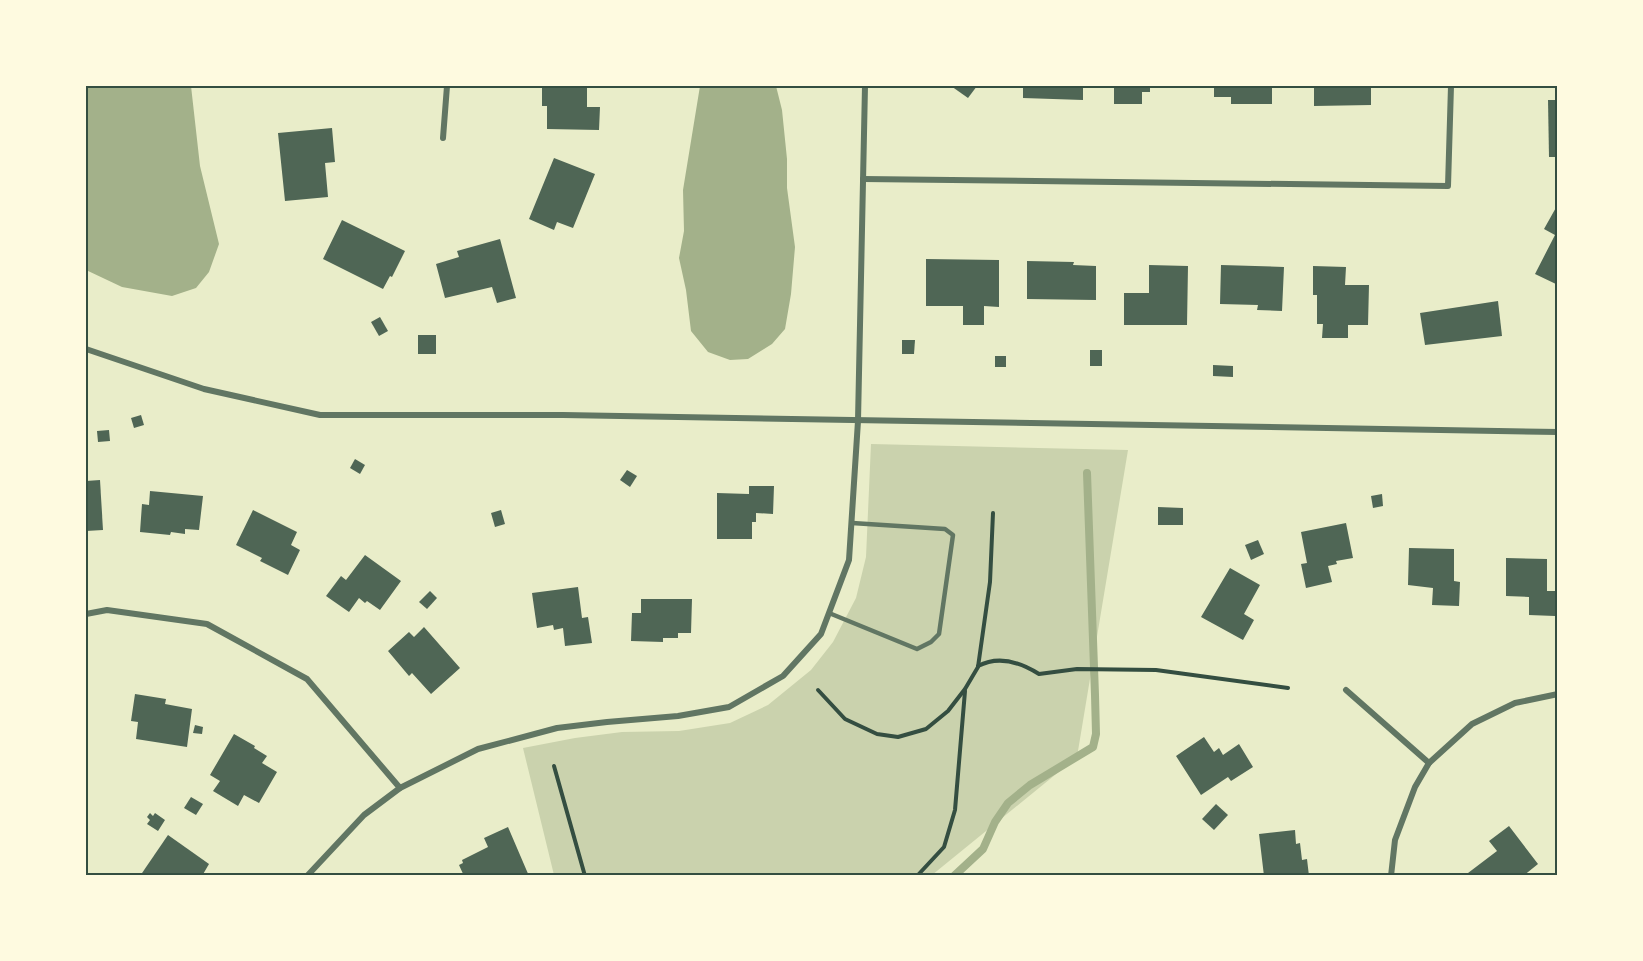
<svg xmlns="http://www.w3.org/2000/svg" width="1643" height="961" font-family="Inter,sans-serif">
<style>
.green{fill:#cad2ad}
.water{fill:#a3b18a}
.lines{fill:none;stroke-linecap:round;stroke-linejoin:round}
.stream{stroke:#a3b18a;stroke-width:8}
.building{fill:#4f6655}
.path{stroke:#344e41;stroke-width:4}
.service{stroke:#617663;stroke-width:4.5}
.minor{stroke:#617663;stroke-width:6}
.neatline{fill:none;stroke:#344e41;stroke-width:2}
</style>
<rect width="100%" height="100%" fill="#e9edc9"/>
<polygon class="green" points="871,444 1128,450 1077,757 932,875 554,875 523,748 575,738 622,732 679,731 730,723 768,705 811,670 833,642 856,598 866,557"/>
<g class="water">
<polygon points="86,86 191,86 200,166 219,244 209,272 196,288 172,296 122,287 86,270"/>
<polygon points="700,86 776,86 782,110 787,159 787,188 795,247 791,294 785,329 772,344 748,359 730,360 708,352 691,331 686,290 679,258 684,231 683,190"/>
</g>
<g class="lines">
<polyline class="stream" points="954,876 983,849 995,822 1008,803 1030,785 1093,747 1096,734 1095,695 1087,473"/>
</g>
<g class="building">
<polygon points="542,86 587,86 587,107 600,107 599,130 547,129 547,106 542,106"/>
<polygon points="951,86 977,86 968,98"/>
<polygon points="1023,86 1083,86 1083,100 1023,98"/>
<polygon points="1114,86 1150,86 1150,92 1142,92 1142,104 1114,104"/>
<polygon points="1214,86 1272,86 1272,104 1231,104 1231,97 1214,97"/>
<polygon points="1314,86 1371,86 1371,105 1314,106"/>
<polygon points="1548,100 1558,100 1558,157 1549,157"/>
<polygon points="332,128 335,162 325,163 328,197 285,201 278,133"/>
<polygon points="554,158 595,174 573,228 557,222 554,230 529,219"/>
<polygon points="1558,204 1558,285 1535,274 1555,235 1544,229"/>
<polygon points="342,220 405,251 392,277 390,276 383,289 323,259"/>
<polygon points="500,239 516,298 497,303 492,287 445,298 436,264 459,257 457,251"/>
<polygon points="926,259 999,260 999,307 984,306 984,325 963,325 963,306 926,306"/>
<polygon points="1027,261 1074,262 1073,265 1096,266 1096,300 1027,299"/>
<polygon points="1149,265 1188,266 1187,325 1124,325 1124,293 1149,293"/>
<polygon points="1221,265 1284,267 1282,311 1257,310 1258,305 1220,304"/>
<polygon points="1313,266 1346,267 1345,285 1369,285 1368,325 1348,325 1348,338 1322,338 1323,324 1317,324 1317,295 1313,295"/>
<polygon points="1498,301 1502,336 1425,345 1420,313"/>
<polygon points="380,317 388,331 379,336 371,322"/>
<rect x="418" y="335" width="18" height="19"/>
<polygon points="902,340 915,340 914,354 902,354"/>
<rect x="1090" y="350" width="12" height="16"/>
<rect x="995" y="356" width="11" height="11"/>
<polygon points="1213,365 1233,366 1233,377 1213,376"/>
<polygon points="141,415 144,425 134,428 131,418"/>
<polygon points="109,430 110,441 98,442 97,431"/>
<polygon points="355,459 365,465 360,474 350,468"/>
<polygon points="627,470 637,476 630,487 620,480"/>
<polygon points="100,480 103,530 86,531 86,481"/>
<polygon points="749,486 774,486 773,514 756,513 756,522 752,522 752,539 717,539 717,493 749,494"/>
<polygon points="150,491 203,496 199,530 185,529 185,534 171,532 170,535 140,532 142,504 149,505"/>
<polygon points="1382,494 1383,506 1373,508 1371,496"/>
<polygon points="1158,507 1183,508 1183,525 1158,525"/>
<polygon points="253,510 297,532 291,545 300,550 288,575 260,561 262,558 236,545"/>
<polygon points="501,510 505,524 495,527 491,513"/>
<polygon points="1346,523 1353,558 1336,561 1337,564 1328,566 1332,582 1306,588 1301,564 1307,563 1301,532"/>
<polygon points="1258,540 1264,554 1251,560 1245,545"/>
<polygon points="1409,548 1454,549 1454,581 1460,582 1459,606 1432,605 1433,588 1408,585"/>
<polygon points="365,555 401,581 380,610 367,601 365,603 359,598 349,612 326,596 341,576 346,580"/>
<polygon points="1506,558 1547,559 1547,591 1556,591 1555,616 1529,615 1529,597 1506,596"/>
<polygon points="1230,568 1260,585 1244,614 1254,620 1243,640 1201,617"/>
<polygon points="578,587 582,618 588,617 592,643 565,646 563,628 554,630 553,625 537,628 532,593"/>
<polygon points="430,591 437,598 427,609 419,602"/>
<polygon points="641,599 692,599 691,633 678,633 678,638 663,638 663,642 631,641 632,613 641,613"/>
<polygon points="424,627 460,668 431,694 412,673 409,676 388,651 409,632 414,637"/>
<polygon points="135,694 166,699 165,704 192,709 187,747 136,739 138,722 131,721"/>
<polygon points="195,725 203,727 202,734 193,733"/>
<polygon points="234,734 255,746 254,748 267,756 262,763 277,772 259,803 244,795 238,806 213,791 220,781 210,775"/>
<polygon points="1204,737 1214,752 1219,748 1223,755 1239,744 1253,767 1231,781 1228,777 1201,795 1176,756"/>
<polygon points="191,797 203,804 196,815 184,808"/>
<polygon points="1216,804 1228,815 1214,830 1202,819"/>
<polygon points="150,813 153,816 155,813 165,820 158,831 147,824 150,820 147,817"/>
<polygon points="1509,826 1538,864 1523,876 1470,876 1468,873 1497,851 1489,841"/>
<polygon points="508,827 529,876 464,876 459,865 463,863 462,860 488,847 484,838"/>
<polygon points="1295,830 1296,844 1300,843 1302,860 1307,859 1309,876 1264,876 1259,834"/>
<polygon points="168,835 209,864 202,876 140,876"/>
</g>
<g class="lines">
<g class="path">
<path d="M 978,666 C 999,655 1020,662 1039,674 L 1077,669 L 1156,670 L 1288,688"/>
<polyline points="818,690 845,719 877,734 898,737 926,729 948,711 965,689 978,667 990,582 993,513"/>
<polyline points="554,766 585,876"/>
<polyline points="917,876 944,847 955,810 965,691"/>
</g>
<polyline class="service" points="829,613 917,649 931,642 939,634 953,535 945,529 852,523"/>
<g class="minor">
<polyline points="443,138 447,86"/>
<polyline points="863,179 1448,186 1451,86"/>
<polyline points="86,349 204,389 320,415 563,415 1558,432"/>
<polyline points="86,614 107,610 207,624 307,679 400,788"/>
<polyline points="1346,690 1429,763"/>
<polyline points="307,876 364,815 400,788 478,749 557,728 607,722 678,716 729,707 783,676 821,634 849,560 858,421 865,86"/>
<polyline points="1391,876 1395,840 1415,787 1429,763 1472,724 1515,703 1558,694"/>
</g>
</g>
<rect width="1643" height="961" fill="none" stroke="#fefae0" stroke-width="174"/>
<rect x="87" y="87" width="1469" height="787" class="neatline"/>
</svg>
